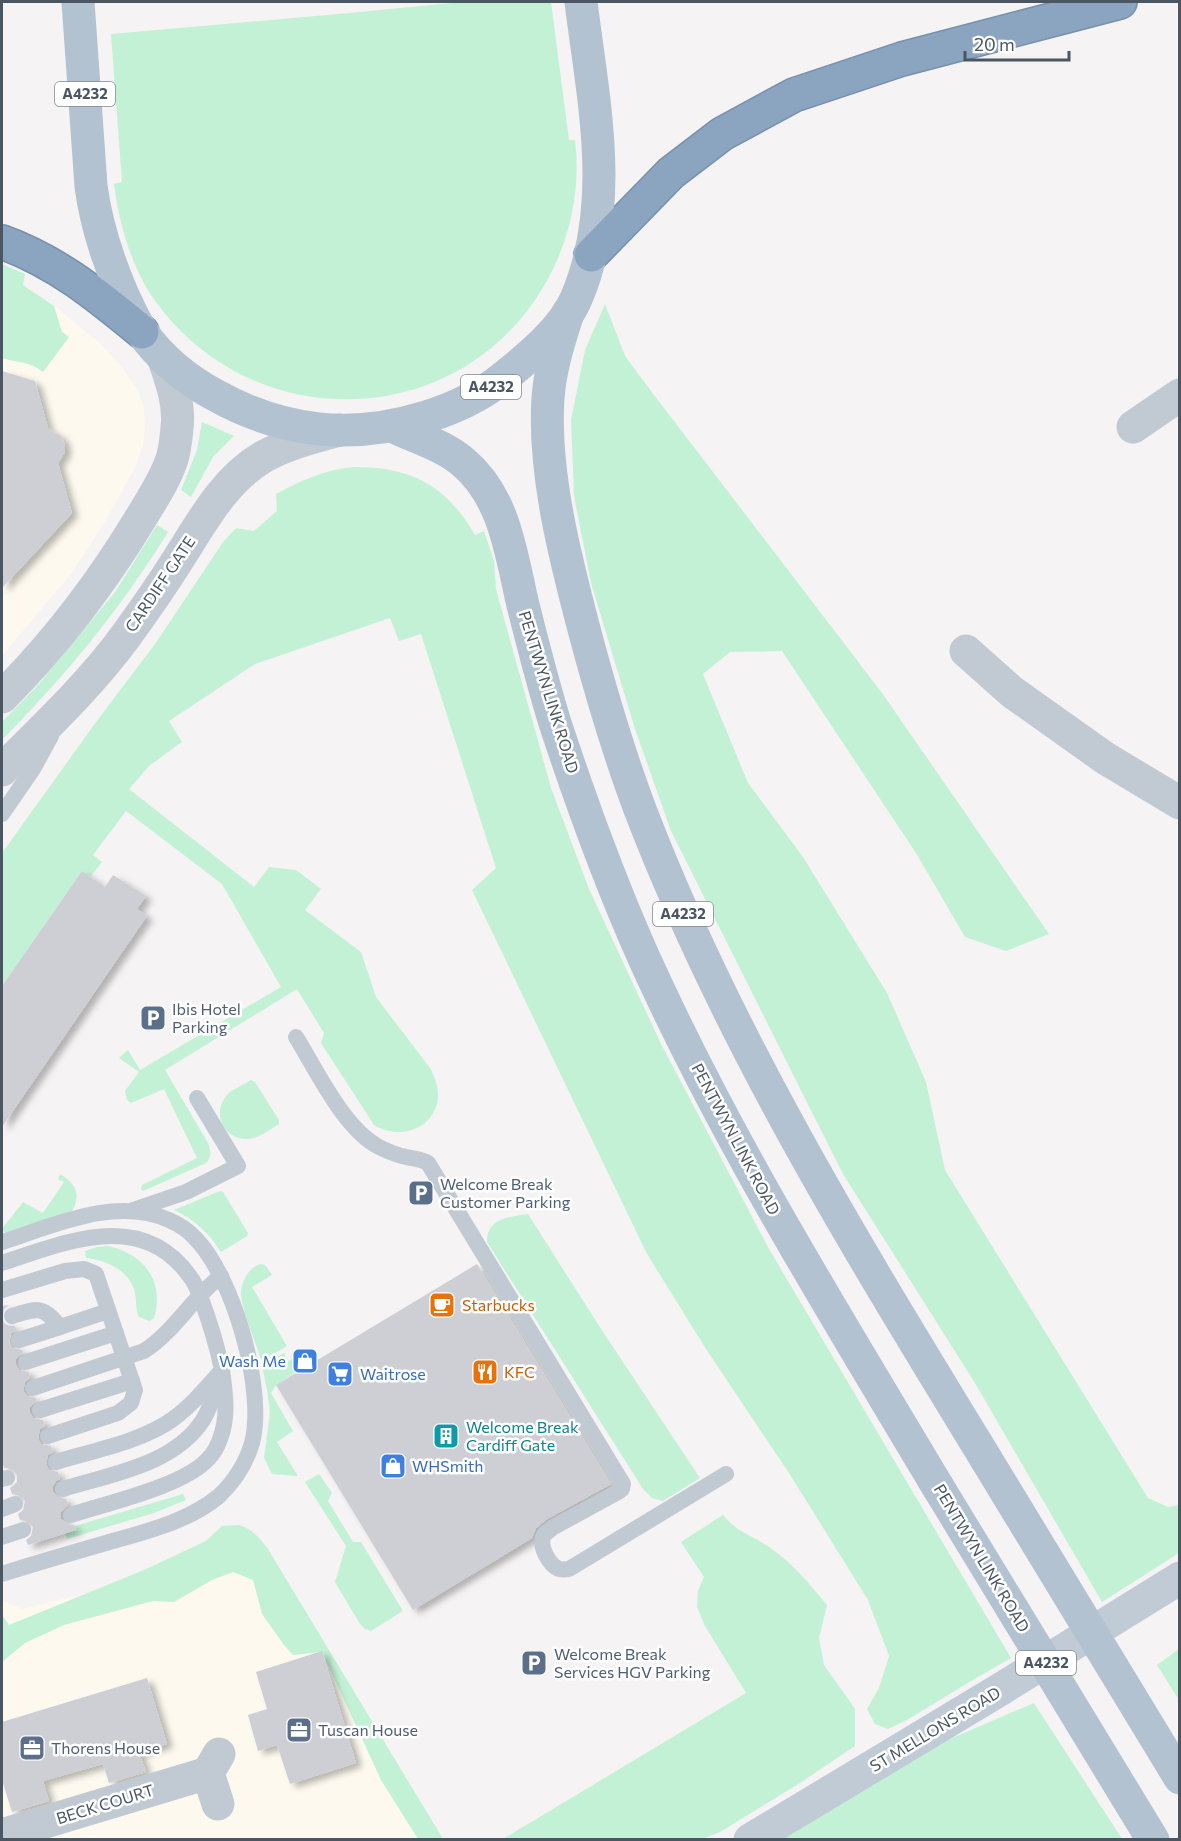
<svg xmlns="http://www.w3.org/2000/svg" width="1181" height="1841" font-family="Commissioner,sans-serif">
<style>
.commercial{fill:#fdf9ef}
.green{fill:#c3f1d5}
.building{fill:#cdcfd5;filter:url(#shadow)}
.lines{fill:none;stroke-linecap:round;stroke-linejoin:round}
.highway-casing{stroke:#7690ad;stroke-width:36}
.lane{stroke:#c1cad2;stroke-width:16}
.street{stroke:#c1cad2;stroke-width:33}
.secondary{stroke:#c1cbd6;stroke-width:33}
.primary{stroke:#b3c2d1;stroke-width:33}
.highway{stroke:#8ba5c1;stroke-width:33}
.primary-bridge{stroke:#b3c2d1;stroke-width:33}
.labels{text-anchor:middle;stroke-width:5;stroke-linejoin:round;paint-order:stroke}
.shield{fill:#fff;stroke:#808990;stroke-width:1.5}
.shield-label{font-size:15px;font-weight:bold;fill:#4a5661}
.street-label{font-size:16px;fill:#4a5661;stroke:#fff}
.service-label{font-size:16px;fill:#4e5e75;stroke:#fff;text-anchor:start}
.food-label{font-size:16px;fill:#c56008;stroke:#fff;text-anchor:start}
.shop-label{font-size:16px;fill:#366cbe;stroke:#fff;text-anchor:start}
.culture-label{font-size:16px;fill:#0d838f;stroke:#fff;text-anchor:start}
</style>
<defs>
<filter id="shadow"><feDropShadow dx="6" dy="4" stdDeviation="3" flood-color="#0004"/></filter>
</defs>
<rect width="100%" height="100%" fill="#f5f3f3"/>
<g class="commercial">
<polygon points="2,274 23,285 59,309 102,345 123,368 137,389 144,407 145,427 143,446 135,468 105,522 72,573 2,656"/>
<polygon points="253,1546 442,1839 2,1839 2,1600 22,1609 150,1578"/>
</g>
<g class="green">
<path d="M 463,2 L 551,2 L 569,140 L 575,140 C 581,190 570,241 545,284 C 461,431 255,438 156,302 C 132,269 119,224 114,184 L 122,182 L 111,34 L 338,14 Z"/>
<path d="M 2,264 L 25,274 L 23,285 L 54,306 L 62,332 L 69,337 L 43,372 C 30,361 17,363 2,358 Z"/>
<polygon points="605,304 625,356 651,391 882,693 1049,934 1006,951 965,937 916,853 782,651 730,652 703,674 748,783 803,857 887,993 926,1082 945,1170 1148,1498 1168,1507 1179,1505 1179,1553 1102,1602 975,1383 843,1174 671,831 635,729 591,583 574,496 571,420 585,350"/>
<polygon points="202,422 234,436 213,457 191,497 181,490 197,450"/>
<path d="M 354,467 C 411,467 446,485 475,535 L 484,531 L 494,561 L 496,589 L 551,788 L 589,889 L 661,1044 L 769,1249 L 1011,1658 L 971,1681 L 907,1720 L 888,1729 L 875,1724 L 867,1709 L 879,1688 L 889,1656 L 868,1600 L 789,1473 L 706,1349 L 647,1254 L 472,890 L 496,868 L 421,634 L 399,641 L 390,618 L 255,664 L 169,721 L 182,742 L 150,765 L 129,789 L 254,887 L 269,867 L 296,870 L 321,889 L 305,910 L 361,952 L 376,997 L 430,1068 C 436,1079 440,1092 437,1104 C 429,1132 396,1139 374,1125 L 321,1043 L 324,1033 L 297,989 L 165,1070 L 208,1143 C 211,1151 212,1157 206,1163 L 143,1191 L 141,1189 L 142,1185 L 197,1158 L 164,1089 L 131,1103 L 127,1100 L 125,1091 L 139,1072 L 119,1058 L 128,1050 L 140,1070 L 281,987 L 222,884 L 126,811 L 93,855 L 102,862 L 90,877 L 82,871 L 2,986 L 2,853 L 99,718 L 155,644 L 223,542 L 236,528 L 254,531 L 277,511 L 276,494 C 300,481 326,469 354,467 Z"/>
<path d="M 157,525 L 168,532 C 120,610 66,675 2,740 L 2,722 L 38,685 L 115,592 Z"/>
<path d="M 251,1080 L 255,1082 L 279,1120 L 279,1124 C 271,1129 262,1136 253,1138 C 231,1144 211,1120 224,1099 C 229,1090 242,1086 251,1080 Z"/>
<path d="M 60,1174 C 75,1183 82,1194 72,1211 L 6,1233 L 2,1230 C 5,1223 18,1210 23,1202 L 43,1213 L 64,1182 L 58,1179 Z"/>
<path d="M 220,1191 L 223,1192 L 248,1233 L 247,1236 L 221,1252 C 210,1234 194,1219 174,1210 Z"/>
<path d="M 528,1214 L 601,1329 L 700,1478 L 663,1501 L 652,1498 L 643,1489 L 487,1242 C 487,1218 509,1217 528,1214 Z"/>
<path d="M 108,1246 C 144,1254 165,1281 154,1318 L 149,1321 L 139,1317 C 135,1309 137,1302 135,1293 C 130,1270 106,1260 86,1258 L 85,1251 L 97,1247 Z"/>
<path d="M 262,1264 L 266,1266 L 272,1275 L 252,1287 L 287,1346 L 268,1357 L 261,1360 C 255,1340 244,1317 241,1296 C 240,1284 249,1265 262,1264 Z"/>
<polygon points="284,1353 288,1361 294,1358 301,1369 276,1385 271,1393 293,1431 277,1442 298,1476 272,1474 264,1458 270,1413 267,1390 262,1366"/>
<polygon points="319,1474 332,1493 328,1501 353,1542 361,1542 403,1611 371,1631 365,1629 360,1624 335,1582 346,1546 305,1482"/>
<polygon points="183,1494 186,1500 154,1513 67,1539 65,1533 76,1530 75,1526"/>
<path d="M 723,1515 C 738,1533 748,1533 766,1545 C 792,1562 807,1581 827,1605 L 819,1638 L 824,1665 L 855,1709 L 855,1746 L 800,1783 L 720,1832 L 702,1839 L 503,1839 L 746,1693 L 705,1626 L 697,1607 L 698,1591 L 704,1577 L 681,1542 Z"/>
<path d="M 239,1525 C 252,1529 260,1538 268,1549 L 443,1839 L 418,1839 L 381,1780 L 322,1652 L 293,1655 L 284,1645 L 262,1614 L 253,1580 L 233,1572 L 212,1580 L 174,1602 L 153,1601 L 64,1625 L 25,1643 L 2,1662 L 2,1615 L 9,1625 L 144,1570 L 206,1541 L 222,1526 Z"/>
<polygon points="1179,1649 1179,1700 1157,1665"/>
<polygon points="1034,1703 1122,1839 773,1840 908,1757"/>
</g>
<g class="building">
<polygon points="2,371 35,381 48,428 61,436 65,444 65,452 58,463 72,513 2,588"/>
<polygon points="82,871 105,887 113,875 146,896 137,909 147,916 2,1127 2,986"/>
<polygon points="477,1264 611,1484 547,1519 536,1528 532,1538 413,1610 276,1385"/>
<polygon points="9,1305 4,1309 2,1319 5,1324 10,1326 15,1326 16,1330 11,1333 9,1343 12,1348 22,1350 23,1352 16,1359 16,1365 19,1370 29,1372 30,1378 25,1382 23,1391 27,1396 36,1398 37,1400 30,1407 30,1413 33,1418 43,1420 45,1426 40,1429 38,1439 41,1444 51,1446 53,1452 48,1455 46,1464 49,1470 58,1472 60,1479 56,1481 53,1486 53,1492 60,1499 66,1499 68,1505 61,1512 61,1519 68,1525 74,1525 76,1530 28,1545 26,1540 31,1536 33,1527 29,1522 20,1520 18,1514 23,1510 25,1501 21,1496 12,1494 10,1488 17,1482 17,1475 11,1468 4,1468 2,1460 2,1306"/>
<polygon points="322,1651 356,1763 290,1784 277,1745 258,1751 248,1715 267,1709 256,1672"/>
<polygon points="147,1678 167,1744 139,1753 146,1772 109,1783 103,1764 43,1781 49,1801 12,1812 2,1780 2,1722"/>
</g>
<g class="lines">
<g class="highway-casing">
<g id="highway">
<path d="M 2,242 C 57,262 97,295 142,332"/>
<polyline points="591,255 671,173 722,134 794,95 902,59 1120,2"/>
</g>
</g>
<g class="lane">
<polyline points="2,814 33,769 51,736"/>
<path d="M 296,1037 C 317,1071 344,1129 379,1147 C 387,1151 397,1155 406,1157 C 414,1159 420,1158 428,1163 L 623,1484 L 622,1489 L 618,1492 L 552,1528 C 550,1531 546,1532 544,1535 C 538,1545 549,1565 559,1569 C 562,1570 566,1569 569,1569 L 726,1474"/>
<polyline points="133,1210 186,1192 238,1166 197,1098"/>
<path d="M 2,1242 C 53,1226 115,1196 169,1220 C 178,1224 188,1230 195,1238 C 233,1276 266,1390 252,1443 C 246,1463 234,1482 219,1496 C 188,1522 144,1532 106,1543 C 71,1553 36,1563 2,1574"/>
<path d="M 2,1263 C 67,1242 143,1208 191,1278 C 196,1284 198,1292 201,1299 C 210,1322 217,1346 222,1370 C 207,1387 192,1405 173,1419 C 141,1442 92,1451 56,1462"/>
<polyline points="2,1290 65,1271 84,1269 96,1274 135,1390 131,1403 118,1413 48,1436"/>
<path d="M 12,1316 C 38,1308 42,1305 60,1327 L 108,1311"/>
<polyline points="19,1340 60,1327"/>
<polyline points="26,1362 116,1333"/>
<path d="M 33,1388 L 144,1351 C 174,1332 192,1298 221,1276"/>
<polyline points="40,1410 132,1381"/>
<polyline points="2,1479 7,1478"/>
<path d="M 63,1489 C 111,1474 174,1465 203,1420 C 211,1407 215,1391 220,1377"/>
<polyline points="2,1509 15,1504"/>
<path d="M 71,1515 C 107,1503 184,1486 208,1459 C 213,1454 218,1445 220,1439 C 229,1416 225,1393 222,1370"/>
<polyline points="2,1537 23,1530"/>
</g>
<g class="street">
<polyline points="1133,427 1180,395"/>
<polyline points="966,651 1012,692 1105,758 1180,803"/>
<path d="M 2,697 C 55,644 103,581 142,516 C 153,498 165,480 172,459 C 175,450 176,438 177,428 C 180,403 171,380 163,357"/>
<path d="M 2,770 C 44,728 89,686 125,637 C 144,611 162,585 179,558 C 202,522 224,480 263,457 C 286,444 314,437 340,430"/>
<polyline points="218,1804 208,1773 219,1754"/>
<polyline points="2,1835 208,1773"/>
</g>
<polyline class="secondary" points="750,1840 1001,1689 1180,1578"/>
<g class="primary">
<path d="M 78,2 L 91,186 C 96,224 107,258 122,293 C 128,306 134,320 142,332 C 161,359 187,380 215,395 C 283,433 352,440 426,417 C 455,408 481,396 504,377 C 529,357 563,329 576,299 C 617,204 593,100 581,2"/>
<path d="M 568,313 C 559,341 550,369 548,398 C 543,473 566,561 585,633 C 601,693 619,754 641,812 C 729,1041 859,1251 986,1459"/>
<path d="M 392,426 C 415,437 443,445 463,462 C 505,497 511,554 523,605 C 533,645 543,684 555,723 C 581,802 610,882 644,958 C 727,1142 835,1314 938,1487"/>
</g>
<use href="#highway" class="highway"/>
<g class="primary-bridge">
<polyline points="986,1459 1180,1778"/>
<polyline points="938,1487 1153,1840"/>
</g>
</g>
<defs>
<g id="parking-square" transform="scale(1.35)"><rect x="-9" y="-9" width="18" height="18" rx="4" fill="#5c6f8a" stroke="#fff"/><path d="M-3.5-5.5H1a3.5 3.5 0 0 1 0 7H-1V5.5H-3.5ZM-1-3.4V-.6H.8a1.4 1.4 0 0 0 0-2.8Z" fill="#fff"/></g>
<g id="cafe-square" transform="scale(1.35)"><rect x="-9" y="-9" width="18" height="18" rx="4" fill="#e8710a" stroke="#fff"/><path d="M-5.5-4.5H6V0H3Q3 3.5 0 3.5H-2.5Q-5.5 3.5-5.5 0ZM3-3.2v2h1.7v-2ZM-6 4.5H4V6H-6Z" fill="#fff"/></g>
<g id="shop-square" transform="scale(1.35)"><rect x="-9" y="-9" width="18" height="18" rx="4" fill="#3f7fe0" stroke="#fff"/><path d="M-5-2.5h2.3a2.7 3.5 0 0 1 5.4 0H5L5.5 6h-11ZM-1.5-2.5h3a1.5 2.3 0 0 0-3 0Z" fill="#fff"/></g>
<g id="restaurant-square" transform="scale(1.35)"><rect x="-9" y="-9" width="18" height="18" rx="4" fill="#e8710a" stroke="#fff"/><path d="M-5-6h1v4h1v-4h1v4h1v-4h1v5L-1.5 .5V6h-2V.5L-5-1ZM5-6V6H3V1.5H1.5Q1.5-4 5-6Z" fill="#fff"/></g>
<g id="supermarket-square" transform="scale(1.35)"><rect x="-9" y="-9" width="18" height="18" rx="4" fill="#3f7fe0" stroke="#fff"/><path d="M-6-5.5h2.5l.6 2H6L4.5 2H-2.5L-4.4-4H-6ZM-1.5 3.2a1.3 1.3 0 1 0 .1 0ZM3 3.2a1.3 1.3 0 1 0 .1 0Z" fill="#fff"/></g>
<g id="building-square" transform="scale(1.35)"><rect x="-9" y="-9" width="18" height="18" rx="4" fill="#0f9aa8" stroke="#fff"/><path d="M-4-6H4V6H1V3H-1V6H-4ZM-2.5-4.3h1.7v1.8h-1.7ZM.8-4.3h1.7v1.8H.8ZM-2.5-1h1.7V.8h-1.7ZM.8-1h1.7V.8H.8Z" fill="#fff"/></g>
<g id="office-square" transform="scale(1.35)"><rect x="-9" y="-9" width="18" height="18" rx="4" fill="#5c6f8a" stroke="#fff"/><path d="M-6-3h4V-5.5h4V-3h4V5H-6ZM-1-4.5V-3h2v-1.5ZM-6 0V1H6V0Z" fill="#fff"/></g>
</defs>
<g fill-rule="evenodd">
<use href="#parking-square" x="153" y="1018"/>
<use href="#parking-square" x="421" y="1193"/>
<use href="#cafe-square" x="442" y="1305"/>
<use href="#shop-square" x="305" y="1361"/>
<use href="#restaurant-square" x="485" y="1372"/>
<use href="#supermarket-square" x="340" y="1374"/>
<use href="#building-square" x="446" y="1436"/>
<use href="#shop-square" x="393" y="1466"/>
<use href="#parking-square" x="534" y="1663"/>
<use href="#office-square" x="299" y="1730"/>
<use href="#office-square" x="32" y="1748"/>
</g>
<g class="labels">
<g class="shield">
<rect x="55" y="82" width="60" height="24" rx="4.5"/>
<rect x="461" y="375" width="60" height="24" rx="4.5"/>
<rect x="653" y="902" width="60" height="24" rx="4.5"/>
<rect x="1016" y="1651" width="60" height="24" rx="4.5"/>
</g>
<g class="shield-label">
<text x="85" y="99">A4232</text>
<text x="491" y="392">A4232</text>
<text x="683" y="919">A4232</text>
<text x="1046" y="1668">A4232</text>
</g>
<g class="street-label">
<text transform="translate(160 584) rotate(-56)" y="6">CARDIFF GATE</text>
<text transform="translate(549 692) rotate(73)" y="6">PENTWYN LINK ROAD</text>
<text transform="translate(736 1139) rotate(62)" y="6">PENTWYN LINK ROAD</text>
<text transform="translate(982 1558) rotate(59)" y="6">PENTWYN LINK ROAD</text>
<text transform="translate(935 1729) rotate(-31)" y="6">ST MELLONS ROAD</text>
<text transform="translate(105 1804) rotate(-17)" y="6">BECK COURT</text>
</g>
<g class="service-label">
<text x="172" y="1015">Ibis Hotel<tspan x="172" dy="18">Parking</tspan></text>
<text x="440" y="1190">Welcome Break<tspan x="440" dy="18">Customer Parking</tspan></text>
<text x="554" y="1660">Welcome Break<tspan x="554" dy="18">Services HGV Parking</tspan></text>
<text x="318" y="1736">Tuscan House</text>
<text x="51" y="1754">Thorens House</text>
</g>
<g class="food-label">
<text x="462" y="1311">Starbucks</text>
<text x="504" y="1378">KFC</text>
</g>
<g class="shop-label">
<text x="286" y="1367" text-anchor="end">Wash Me</text>
<text x="360" y="1380">Waitrose</text>
<text x="412" y="1472">WHSmith</text>
</g>
<g class="culture-label">
<text x="466" y="1433">Welcome Break<tspan x="466" dy="18">Cardiff Gate</tspan></text>
</g>
</g>
<rect width="1181" height="1841" fill="none" stroke="#4a5661" stroke-width="6"/>
<path d="M965 51v9h104v-9" fill="none" stroke="#4a5661" stroke-width="3"/>
<text x="974" y="51" font-size="18" fill="#4a5661" stroke="#ffffff" stroke-width="4.5" paint-order="stroke">20 m</text>
</svg>
